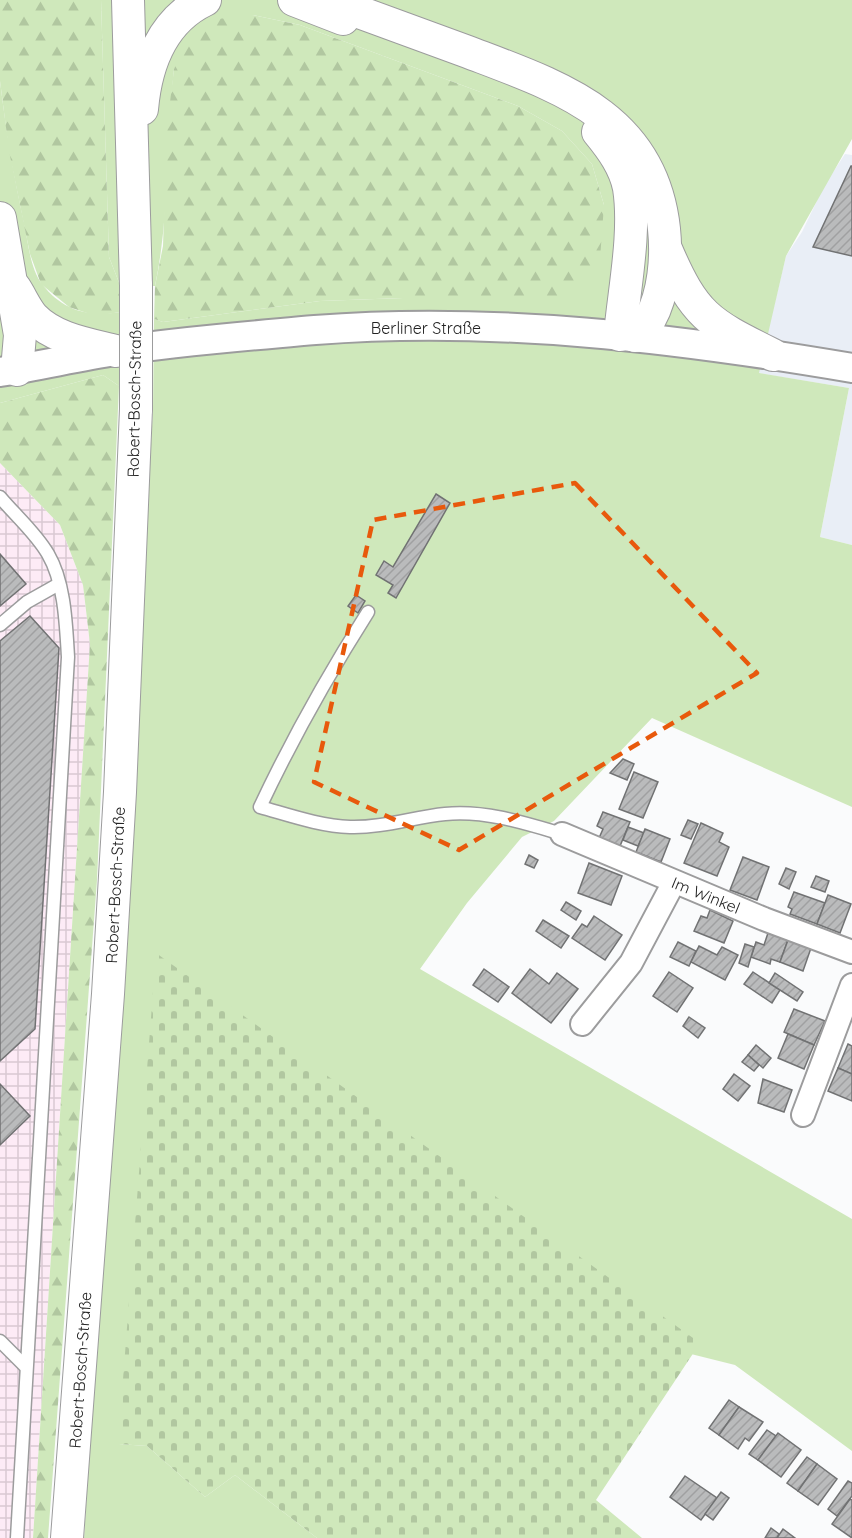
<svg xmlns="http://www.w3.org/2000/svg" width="852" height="1538" font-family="Quicksand,sans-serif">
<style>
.built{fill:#e9eef6}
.industrial{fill:url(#industrial-grid)}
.green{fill:#cfe8bb}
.forest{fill:url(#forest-firs)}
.cemetery{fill:url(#cemetery-stones)}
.building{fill:url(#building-hatch);stroke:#717273;stroke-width:1.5}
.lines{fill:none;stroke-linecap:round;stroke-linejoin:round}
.service-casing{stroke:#9c9c9d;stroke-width:15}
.minor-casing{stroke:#9c9c9d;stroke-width:26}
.tertiary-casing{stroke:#9c9c9d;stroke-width:32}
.secondary-casing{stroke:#9c9c9d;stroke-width:34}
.service{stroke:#fff;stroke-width:12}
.minor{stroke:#fff;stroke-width:22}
.tertiary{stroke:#fff;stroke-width:28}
.secondary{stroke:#fff;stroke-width:32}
.secondary-bridge-casing{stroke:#9c9c9d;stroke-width:34;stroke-linecap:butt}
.secondary-bridge{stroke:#fff;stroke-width:32}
.marked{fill:none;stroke:#e8590c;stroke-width:4.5;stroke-dasharray:12 8;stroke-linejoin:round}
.labels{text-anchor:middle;stroke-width:4.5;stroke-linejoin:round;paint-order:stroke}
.street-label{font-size:16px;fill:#232323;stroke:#fff}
</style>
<defs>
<pattern id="industrial-grid" width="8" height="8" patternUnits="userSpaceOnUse" patternTransform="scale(1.5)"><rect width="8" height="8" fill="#fdebf6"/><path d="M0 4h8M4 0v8" fill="none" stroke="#d9c9d3"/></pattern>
<pattern id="forest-firs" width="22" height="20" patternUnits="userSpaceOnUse" patternTransform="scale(1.5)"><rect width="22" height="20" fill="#cfe8bb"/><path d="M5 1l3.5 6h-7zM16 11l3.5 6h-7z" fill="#b1c7a0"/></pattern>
<pattern id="cemetery-stones" width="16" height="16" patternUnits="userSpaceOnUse" patternTransform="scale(1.5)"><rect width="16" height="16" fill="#cfe8bb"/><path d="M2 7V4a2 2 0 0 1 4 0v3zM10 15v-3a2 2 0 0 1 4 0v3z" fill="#b1c7a0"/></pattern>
<pattern id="building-hatch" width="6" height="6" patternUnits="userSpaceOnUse" patternTransform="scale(1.5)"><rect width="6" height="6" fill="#babbbc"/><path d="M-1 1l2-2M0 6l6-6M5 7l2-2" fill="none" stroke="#a0a0a1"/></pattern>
</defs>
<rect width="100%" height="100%" fill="#fafbfc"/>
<polygon class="built" points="845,154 852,155 852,545 820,537 849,388 758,373 786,256 802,232 824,186"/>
<polygon class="industrial" points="0,463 60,525 83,585 90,644 33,1538 0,1538"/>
<g class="green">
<path d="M 101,0 L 852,0 L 852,139 L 786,256 L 759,373 L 849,388 L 820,537 L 852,545 L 852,807 L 652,718 L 554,821 L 522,837 L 467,903 L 420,969 L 852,1219 L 852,1451 L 735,1365 L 691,1354 L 699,1343 L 119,1444 L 147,1446 L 205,1497 L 235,1475 L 317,1538 L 84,1538 L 138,676 L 153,409 L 154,319 L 163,322 L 320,301 L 403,298 L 604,205 L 592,164 L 562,131 L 518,106 L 300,25 L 253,15 L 174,69 C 166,141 170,215 155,286 L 120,285 L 109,257 Z"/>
<path d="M 0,81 C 6,131 14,178 25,227 C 28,244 31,270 42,284 C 63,311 88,317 120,312 L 119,386 L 103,375 L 0,403 Z"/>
</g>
<g class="forest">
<polygon points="0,0 101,0 109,257 120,285 120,312 96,316 69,307 41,284 30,254 9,151 0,81"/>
<polygon points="253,15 300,25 518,106 562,131 592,164 604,205 600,259 588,282 563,300 403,298 320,301 163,322 154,319 155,286 163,246 167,127 174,69 187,45 209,20"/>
<polygon points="103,375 119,386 97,880 48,1538 33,1538 90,644 83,585 60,525 0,463 0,403"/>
</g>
<polygon class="cemetery" points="156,953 700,1343 596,1500 642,1538 317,1538 235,1475 205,1497 147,1446 118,1444"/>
<g class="building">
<polygon points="851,166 852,166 852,256 813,247"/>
<polygon points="436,494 450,503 396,598 388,593 393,585 376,575 384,561 393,567"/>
<polygon points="0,554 26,584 0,606"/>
<polygon points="356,595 365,601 358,613 348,606"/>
<polygon points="30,616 59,648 35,1029 0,1061 0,641"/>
<polygon points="623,759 634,764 627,780 610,773"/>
<polygon points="634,772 658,782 643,818 619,809"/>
<polygon points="603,812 630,822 620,846 599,838 603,829 597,826"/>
<polygon points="688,820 698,824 691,839 681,835"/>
<polygon points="701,823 723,833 719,842 729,847 717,876 684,863"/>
<polygon points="628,827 644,833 638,846 623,840"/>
<polygon points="645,829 670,839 661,862 636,852"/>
<polygon points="529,855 538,860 534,868 525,864"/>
<polygon points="743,857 769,867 757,900 730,890"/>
<polygon points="589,863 622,876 611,905 578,893"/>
<polygon points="786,868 796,872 789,889 779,884"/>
<polygon points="816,876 829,881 825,892 811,887"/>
<polygon points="794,892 825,903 817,924 790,914 792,909 788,907"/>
<polygon points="828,895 851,904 840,933 817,924"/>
<polygon points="566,902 581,911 576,920 561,910"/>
<polygon points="710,910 733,921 724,943 694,931 701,916 707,918"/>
<polygon points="594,916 622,935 605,960 572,938 582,924 587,927"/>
<polygon points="543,920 569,936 561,948 536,931"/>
<polygon points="768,933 788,940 780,962 771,959 770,964 751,957 756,942 764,945"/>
<polygon points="788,940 811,948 803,971 780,962"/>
<polygon points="678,942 696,951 689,966 670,957"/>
<polygon points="745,944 754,947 748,967 739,963"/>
<polygon points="699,946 717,955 722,947 738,955 725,980 691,962"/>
<polygon points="484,969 509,987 498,1002 473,985"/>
<polygon points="530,969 549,984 557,973 578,989 551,1023 512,993"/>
<polygon points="669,972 693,988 677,1012 653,996"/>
<polygon points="753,972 780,990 772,1003 744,984"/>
<polygon points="775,973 803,992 797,1001 769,983"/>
<polygon points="794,1009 825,1021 814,1045 784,1032"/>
<polygon points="689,1017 705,1028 698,1038 683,1026"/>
<polygon points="788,1034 814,1045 804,1069 778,1058"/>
<polygon points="848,1044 852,1046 852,1074 838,1068"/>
<polygon points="756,1045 771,1058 763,1068 748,1055"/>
<polygon points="748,1055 759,1065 754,1071 742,1062"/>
<polygon points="838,1068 852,1074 852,1101 828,1091"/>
<polygon points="734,1074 750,1086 738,1101 723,1089"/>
<polygon points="763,1079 792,1090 784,1112 758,1103"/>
<polygon points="0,1084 30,1116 0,1145"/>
<polygon points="729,1400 739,1407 719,1435 709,1428"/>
<polygon points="739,1407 763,1422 749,1441 745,1438 738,1449 719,1435"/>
<polygon points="767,1430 776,1436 758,1460 749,1454"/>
<polygon points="778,1433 801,1450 781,1477 758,1460"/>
<polygon points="807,1457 817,1464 798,1491 787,1483"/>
<polygon points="817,1464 837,1479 818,1505 798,1491"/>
<polygon points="685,1476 717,1498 701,1520 670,1497"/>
<polygon points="848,1481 852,1483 852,1496 837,1516 828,1509"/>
<polygon points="721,1492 729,1498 713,1520 705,1514"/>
<polygon points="850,1499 852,1500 852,1538 832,1524"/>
<polygon points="771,1528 779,1534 777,1538 765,1538"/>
<polygon points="783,1529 795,1538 777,1538"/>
</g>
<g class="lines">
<g class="service-casing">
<g id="service">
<path d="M 0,497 C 15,515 36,533 48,554 C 65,583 66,625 68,657 L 17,1538"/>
<path d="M 368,612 C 328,675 292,739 260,807 C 289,815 320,826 350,827 C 382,828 414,817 445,814 C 485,810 525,823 562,834"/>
<polyline points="0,625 27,602 59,584"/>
<polyline points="0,1341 25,1366"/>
</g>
</g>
<g class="minor-casing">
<g id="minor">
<polyline points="562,834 764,919 852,952"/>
<polyline points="582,1024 631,963 674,882"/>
<polyline points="803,1115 852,985"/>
</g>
</g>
<g class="tertiary-casing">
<path id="tertiary" d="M 0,372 C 39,366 77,357 116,351 C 181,341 249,336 315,330 C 495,316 675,338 852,368"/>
</g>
<g class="secondary-casing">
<g id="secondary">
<polyline points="128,0 136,286"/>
<polyline points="294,0 343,19"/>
<path d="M 326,0 C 373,17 421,35 468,52 C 560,87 652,116 664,229 C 667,257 664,294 650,319 C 647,325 640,331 635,336"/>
<path d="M 142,109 C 146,64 163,20 205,0"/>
<path d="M 598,132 C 612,149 625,167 629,188 C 636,233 624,290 620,335"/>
<polyline points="0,218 20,335 17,370"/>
<path d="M 666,249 C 695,317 709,323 773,355"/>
<path d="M 15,288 C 21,297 26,309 33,317 C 54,339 88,344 116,351"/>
<polyline points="67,1538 108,994 120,792 136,409"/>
</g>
</g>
<use href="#service" class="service"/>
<use href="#minor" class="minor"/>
<use href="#tertiary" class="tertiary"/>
<use href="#secondary" class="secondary"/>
<g class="secondary-bridge-casing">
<polyline id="secondary-bridge" points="136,409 136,286"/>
</g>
<use href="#secondary-bridge" class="secondary-bridge"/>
</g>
<path class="marked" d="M 575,483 L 757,673 L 459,850 L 314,782 L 373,520 Z"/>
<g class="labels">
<g class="street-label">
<text x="426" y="334">Berliner Straße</text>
<text transform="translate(134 399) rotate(-89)" y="6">Robert-Bosch-Straße</text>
<text transform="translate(115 885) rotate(-87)" y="6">Robert-Bosch-Straße</text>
<text transform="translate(706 895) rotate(22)" y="6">Im Winkel</text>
<text transform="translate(80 1370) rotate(-86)" y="6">Robert-Bosch-Straße</text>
</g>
</g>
</svg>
